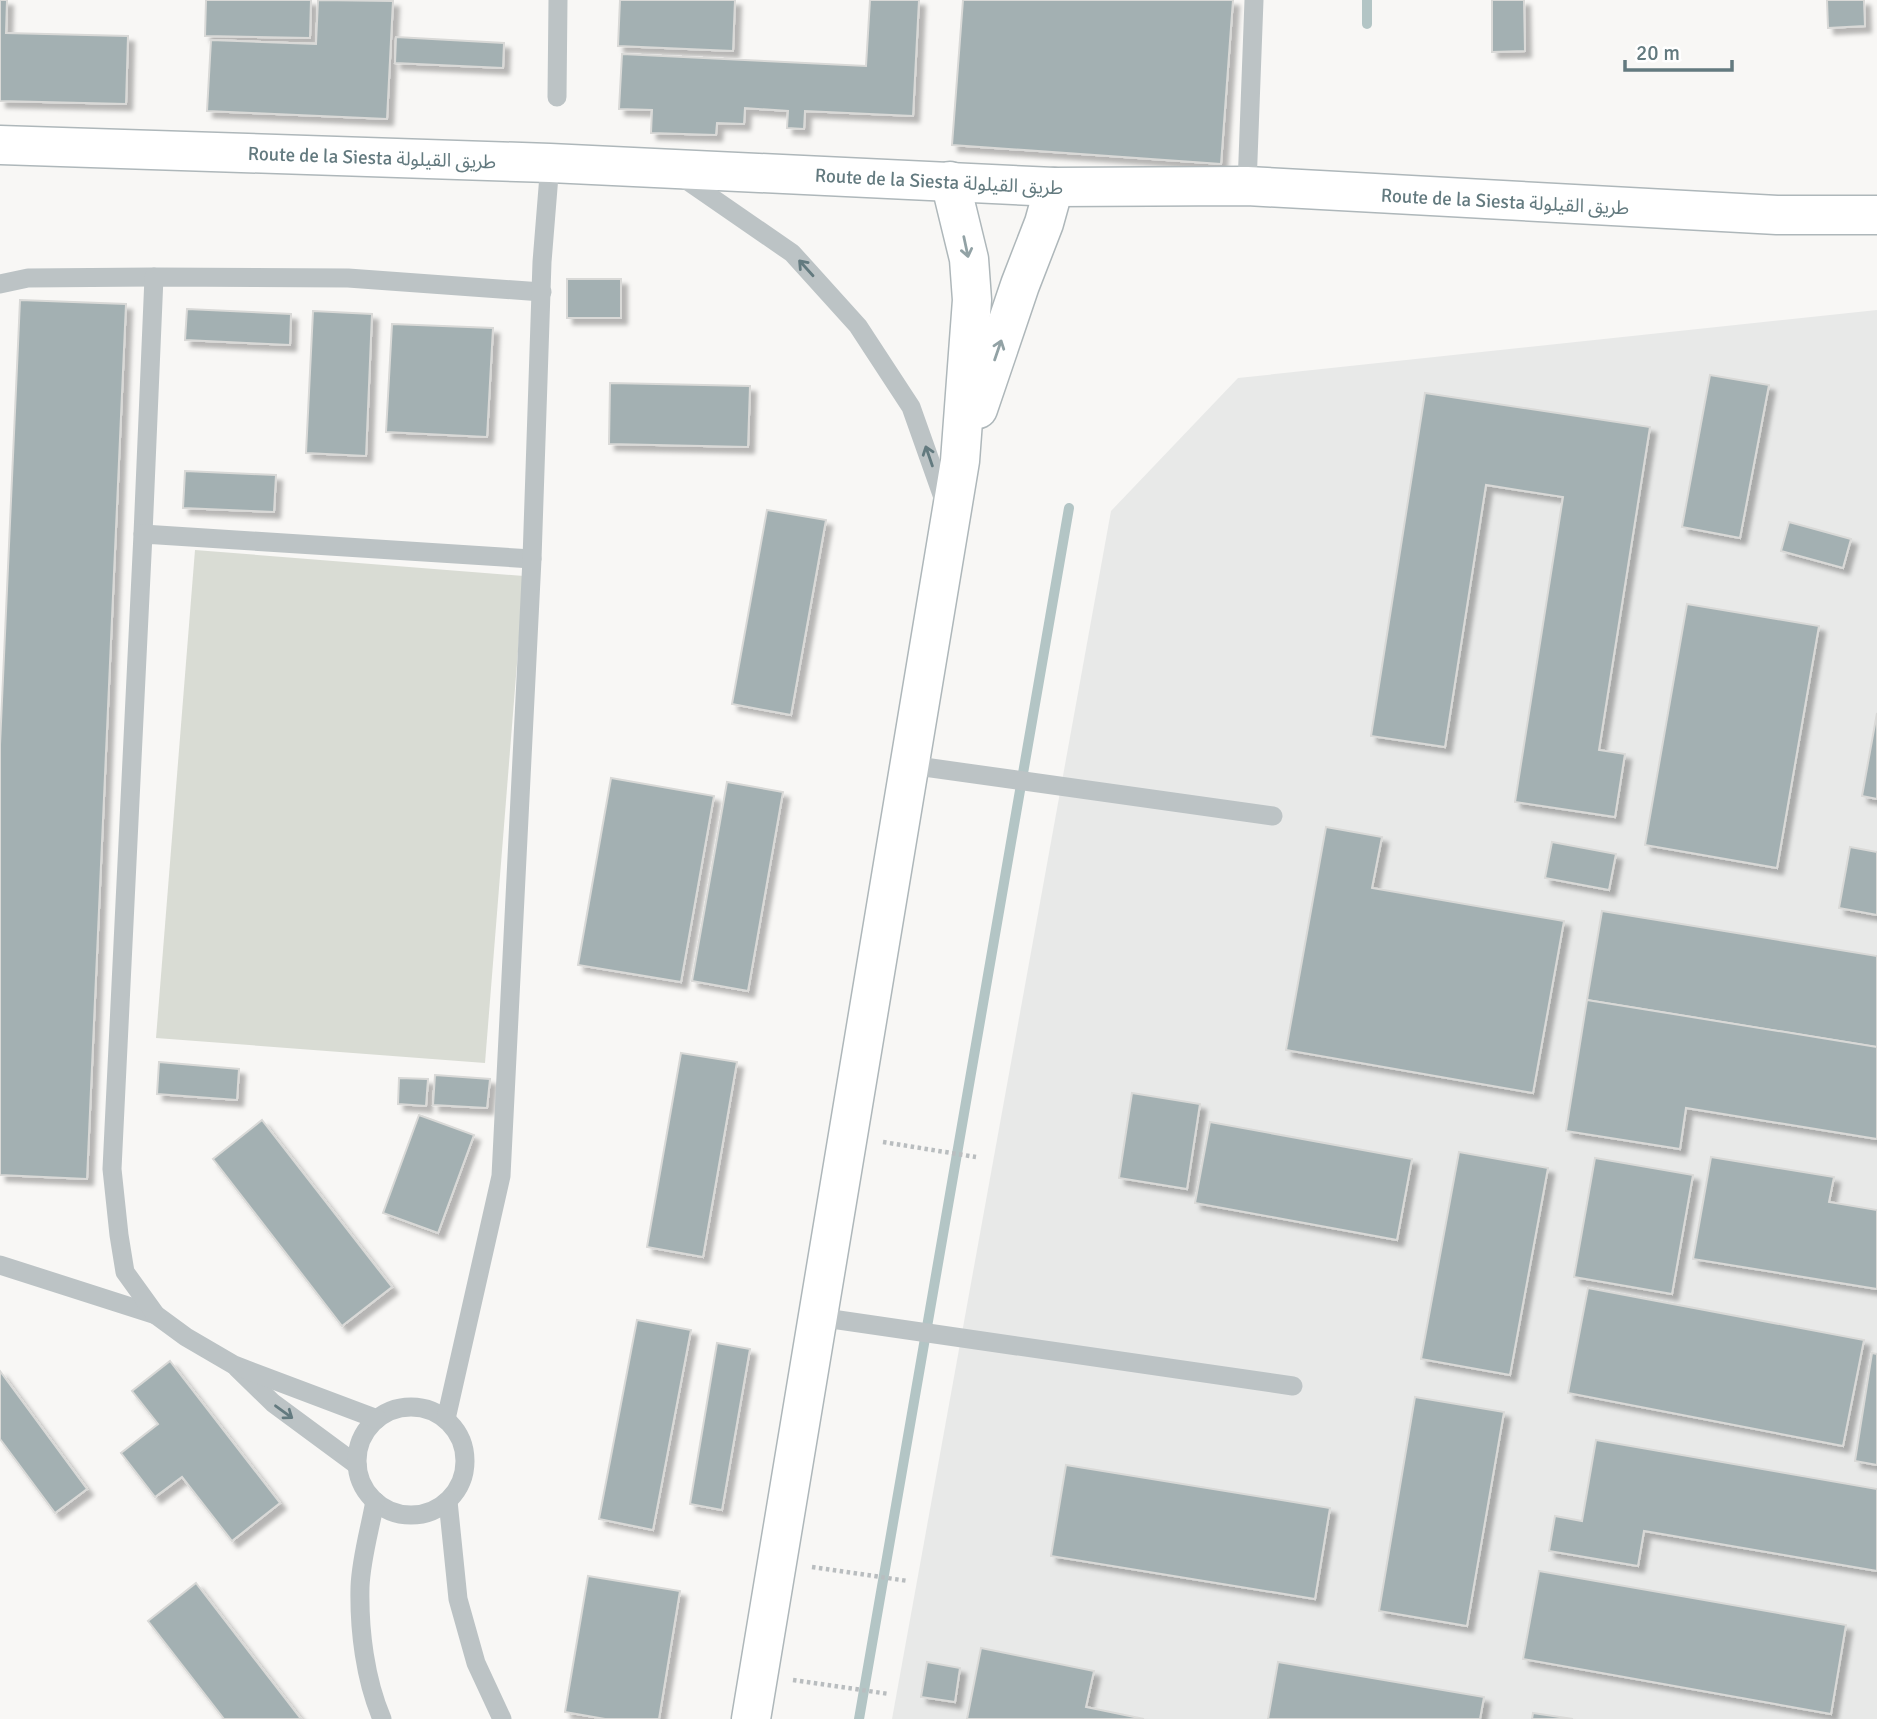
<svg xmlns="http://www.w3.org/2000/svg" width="1877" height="1719" font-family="Signika,'Noto Sans Arabic',sans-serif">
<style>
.built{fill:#e8e9e8}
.green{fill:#d9dcd4}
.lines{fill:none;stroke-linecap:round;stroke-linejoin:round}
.stream{stroke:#b3c5c5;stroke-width:10}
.building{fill:#a3b0b2;stroke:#d9d9d7;stroke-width:2;filter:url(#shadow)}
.secondary-casing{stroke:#aeb7ba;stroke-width:41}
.path{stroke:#b9bdbf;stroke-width:4.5;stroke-dasharray:3.5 3.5;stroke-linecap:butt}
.lane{stroke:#bcc3c5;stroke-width:19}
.secondary{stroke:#fff;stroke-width:38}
.oneway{stroke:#92a2a5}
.oneway2{stroke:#637a7f}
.labels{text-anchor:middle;stroke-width:7;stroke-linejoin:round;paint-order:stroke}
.street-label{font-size:19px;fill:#637a7f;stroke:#fff}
</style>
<defs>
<filter id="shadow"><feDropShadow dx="6" dy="6" stdDeviation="2" flood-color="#0004"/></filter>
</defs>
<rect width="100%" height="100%" fill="#f8f7f5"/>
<polygon class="built" points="1877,310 1877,1719 892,1719 1111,511 1238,378"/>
<polygon class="green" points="195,550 524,576 485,1063 156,1038"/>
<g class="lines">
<g class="stream">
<polyline points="1367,24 1367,0"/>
<polyline points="859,1719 1069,508"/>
</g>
</g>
<g class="building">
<polygon points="0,0 7,0 6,33 128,36 126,104 0,101"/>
<polygon points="206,0 311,0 310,38 205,36"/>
<polygon points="318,0 393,1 387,119 207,111 211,40 316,44"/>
<polygon points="620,0 735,0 733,51 618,46"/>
<polygon points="870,0 919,0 913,116 805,111 804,129 787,128 788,111 745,108 744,124 717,123 716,135 651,133 652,110 619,109 622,54 866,66"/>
<polygon points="963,0 1233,0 1221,164 952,145"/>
<polygon points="1492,0 1524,0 1525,51 1492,52"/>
<polygon points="1827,0 1864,0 1865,26 1828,28"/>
<polygon points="396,37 504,43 503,68 395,63"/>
<rect x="567" y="279" width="54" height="39"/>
<polygon points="20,300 126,304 87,1179 0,1175 0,745"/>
<polygon points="187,309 291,314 290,345 185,340"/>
<polygon points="313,311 372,314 366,456 306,453"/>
<polygon points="392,324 493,328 487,437 386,432"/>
<polygon points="1710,375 1769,385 1740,538 1682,527"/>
<polygon points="610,383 750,386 748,447 609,444"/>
<polygon points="1425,393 1650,427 1599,750 1625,754 1615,817 1515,802 1563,497 1486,485 1445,747 1371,736"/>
<polygon points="185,471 276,475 274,512 183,508"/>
<polygon points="767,510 826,520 791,715 732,704"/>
<polygon points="1789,522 1851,539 1843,568 1781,551"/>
<polygon points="1687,604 1819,626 1777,868 1645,845"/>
<polygon points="1877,713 1877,799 1862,796"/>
<polygon points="611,778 714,796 681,982 578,965"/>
<polygon points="727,782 783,792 748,991 692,981"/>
<polygon points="1326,827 1382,837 1372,888 1564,921 1533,1093 1286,1050"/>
<polygon points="1552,842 1616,854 1609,890 1545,878"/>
<polygon points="1850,847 1877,852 1877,915 1839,908"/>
<polygon points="1602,911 1877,956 1877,1047 1587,1000"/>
<polygon points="1587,1000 1877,1047 1877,1139 1686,1108 1680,1149 1566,1131"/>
<polygon points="681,1053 737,1062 703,1257 647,1247"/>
<polygon points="159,1062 239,1069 237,1100 157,1094"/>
<polygon points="435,1075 490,1079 487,1108 433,1105"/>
<polygon points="399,1078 428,1079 426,1106 398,1104"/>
<polygon points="1132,1093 1200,1104 1187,1189 1119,1178"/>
<polygon points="419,1115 474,1135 438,1233 383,1213"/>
<polygon points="262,1120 392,1287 342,1326 213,1159"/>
<polygon points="1210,1122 1412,1159 1397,1240 1195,1203"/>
<polygon points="1459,1152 1548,1168 1510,1375 1421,1359"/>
<polygon points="1711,1157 1834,1177 1829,1202 1877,1210 1877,1289 1693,1259"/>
<polygon points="1595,1158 1693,1175 1672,1294 1574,1277"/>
<polygon points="1588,1288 1864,1340 1843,1446 1568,1393"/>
<polygon points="637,1320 691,1330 653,1530 599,1519"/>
<polygon points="717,1343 750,1349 722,1510 690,1504"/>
<polygon points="1872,1353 1877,1354 1877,1465 1855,1461"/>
<polygon points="170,1361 280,1503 232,1541 182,1477 155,1497 121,1453 158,1424 132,1391"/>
<polygon points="0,1371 87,1489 55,1513 0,1439"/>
<polygon points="1415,1397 1504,1412 1467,1626 1379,1611"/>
<polygon points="1596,1440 1877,1489 1877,1571 1644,1531 1638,1566 1549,1551 1555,1516 1582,1521"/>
<polygon points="1066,1465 1330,1508 1315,1599 1051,1556"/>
<polygon points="1539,1571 1846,1625 1831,1714 1523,1659"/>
<polygon points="588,1576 680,1591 659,1719 605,1719 565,1712"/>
<polygon points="196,1583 301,1719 224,1719 148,1621"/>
<polygon points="981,1648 1094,1671 1086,1707 1144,1719 967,1719"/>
<polygon points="927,1662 960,1668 955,1702 921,1697"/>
<polygon points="1278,1662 1484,1697 1480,1719 1268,1719"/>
<polygon points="1533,1713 1573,1719 1532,1719"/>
</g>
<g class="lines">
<g class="secondary-casing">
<g id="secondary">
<polyline points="0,145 550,163 1054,187 1247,186 1777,215 1877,215"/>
<polyline points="978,409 1020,285 1044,223 1054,187"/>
<polyline points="751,1719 960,461 972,300 969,259 950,181"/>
</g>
</g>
<g class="path">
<polyline points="883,1142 976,1157"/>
<polyline points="812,1567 908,1581"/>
<polyline points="793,1680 889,1694"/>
</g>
<g class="lane">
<polyline points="557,97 558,0"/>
<polyline points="679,175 792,253 858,326 911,407 945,503"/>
<polyline points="1247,186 1254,0"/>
<polyline points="0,284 28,278 154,277"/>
<polyline points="143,534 154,277 348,278 542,292"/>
<polyline points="910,765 1273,816"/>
<polyline points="0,1265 156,1315"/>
<polyline points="818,1317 1293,1386"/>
<polyline points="237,1368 273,1403 357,1465"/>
<circle cx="411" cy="1461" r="54"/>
<polyline points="377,1419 234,1365 186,1337 156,1315 125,1272 119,1235 112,1169 143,534 532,559"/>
<polyline points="446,1419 501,1176 532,559 542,262 550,163"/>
<path d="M 375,1501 C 370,1529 361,1559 360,1587 C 359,1630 365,1679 382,1719"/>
<polyline points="448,1501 458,1599 476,1663 502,1719"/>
</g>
<use href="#secondary" class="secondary"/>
</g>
<defs><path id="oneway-shaft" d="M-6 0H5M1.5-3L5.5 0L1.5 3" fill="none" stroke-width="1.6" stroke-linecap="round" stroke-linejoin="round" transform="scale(1.75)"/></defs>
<g class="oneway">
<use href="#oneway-shaft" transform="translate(966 247) rotate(78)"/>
<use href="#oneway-shaft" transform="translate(998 350) rotate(-71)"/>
</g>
<g class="oneway2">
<use href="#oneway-shaft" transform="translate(806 268) rotate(-132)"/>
<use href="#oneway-shaft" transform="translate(929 456) rotate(-109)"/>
<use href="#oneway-shaft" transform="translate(284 1412) rotate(36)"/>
</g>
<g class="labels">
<g class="street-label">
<text transform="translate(372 157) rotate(2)" y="7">Route de la Siesta طريق القيلولة</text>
<text transform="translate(939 181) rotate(3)" y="7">Route de la Siesta طريق القيلولة</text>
<text transform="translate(1505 201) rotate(3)" y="7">Route de la Siesta طريق القيلولة</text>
</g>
</g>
<path d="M1625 60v10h107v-10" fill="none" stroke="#637a7f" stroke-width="3.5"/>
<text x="1636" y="60" font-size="21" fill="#637a7f" stroke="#ffffff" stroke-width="5" paint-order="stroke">20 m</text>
</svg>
